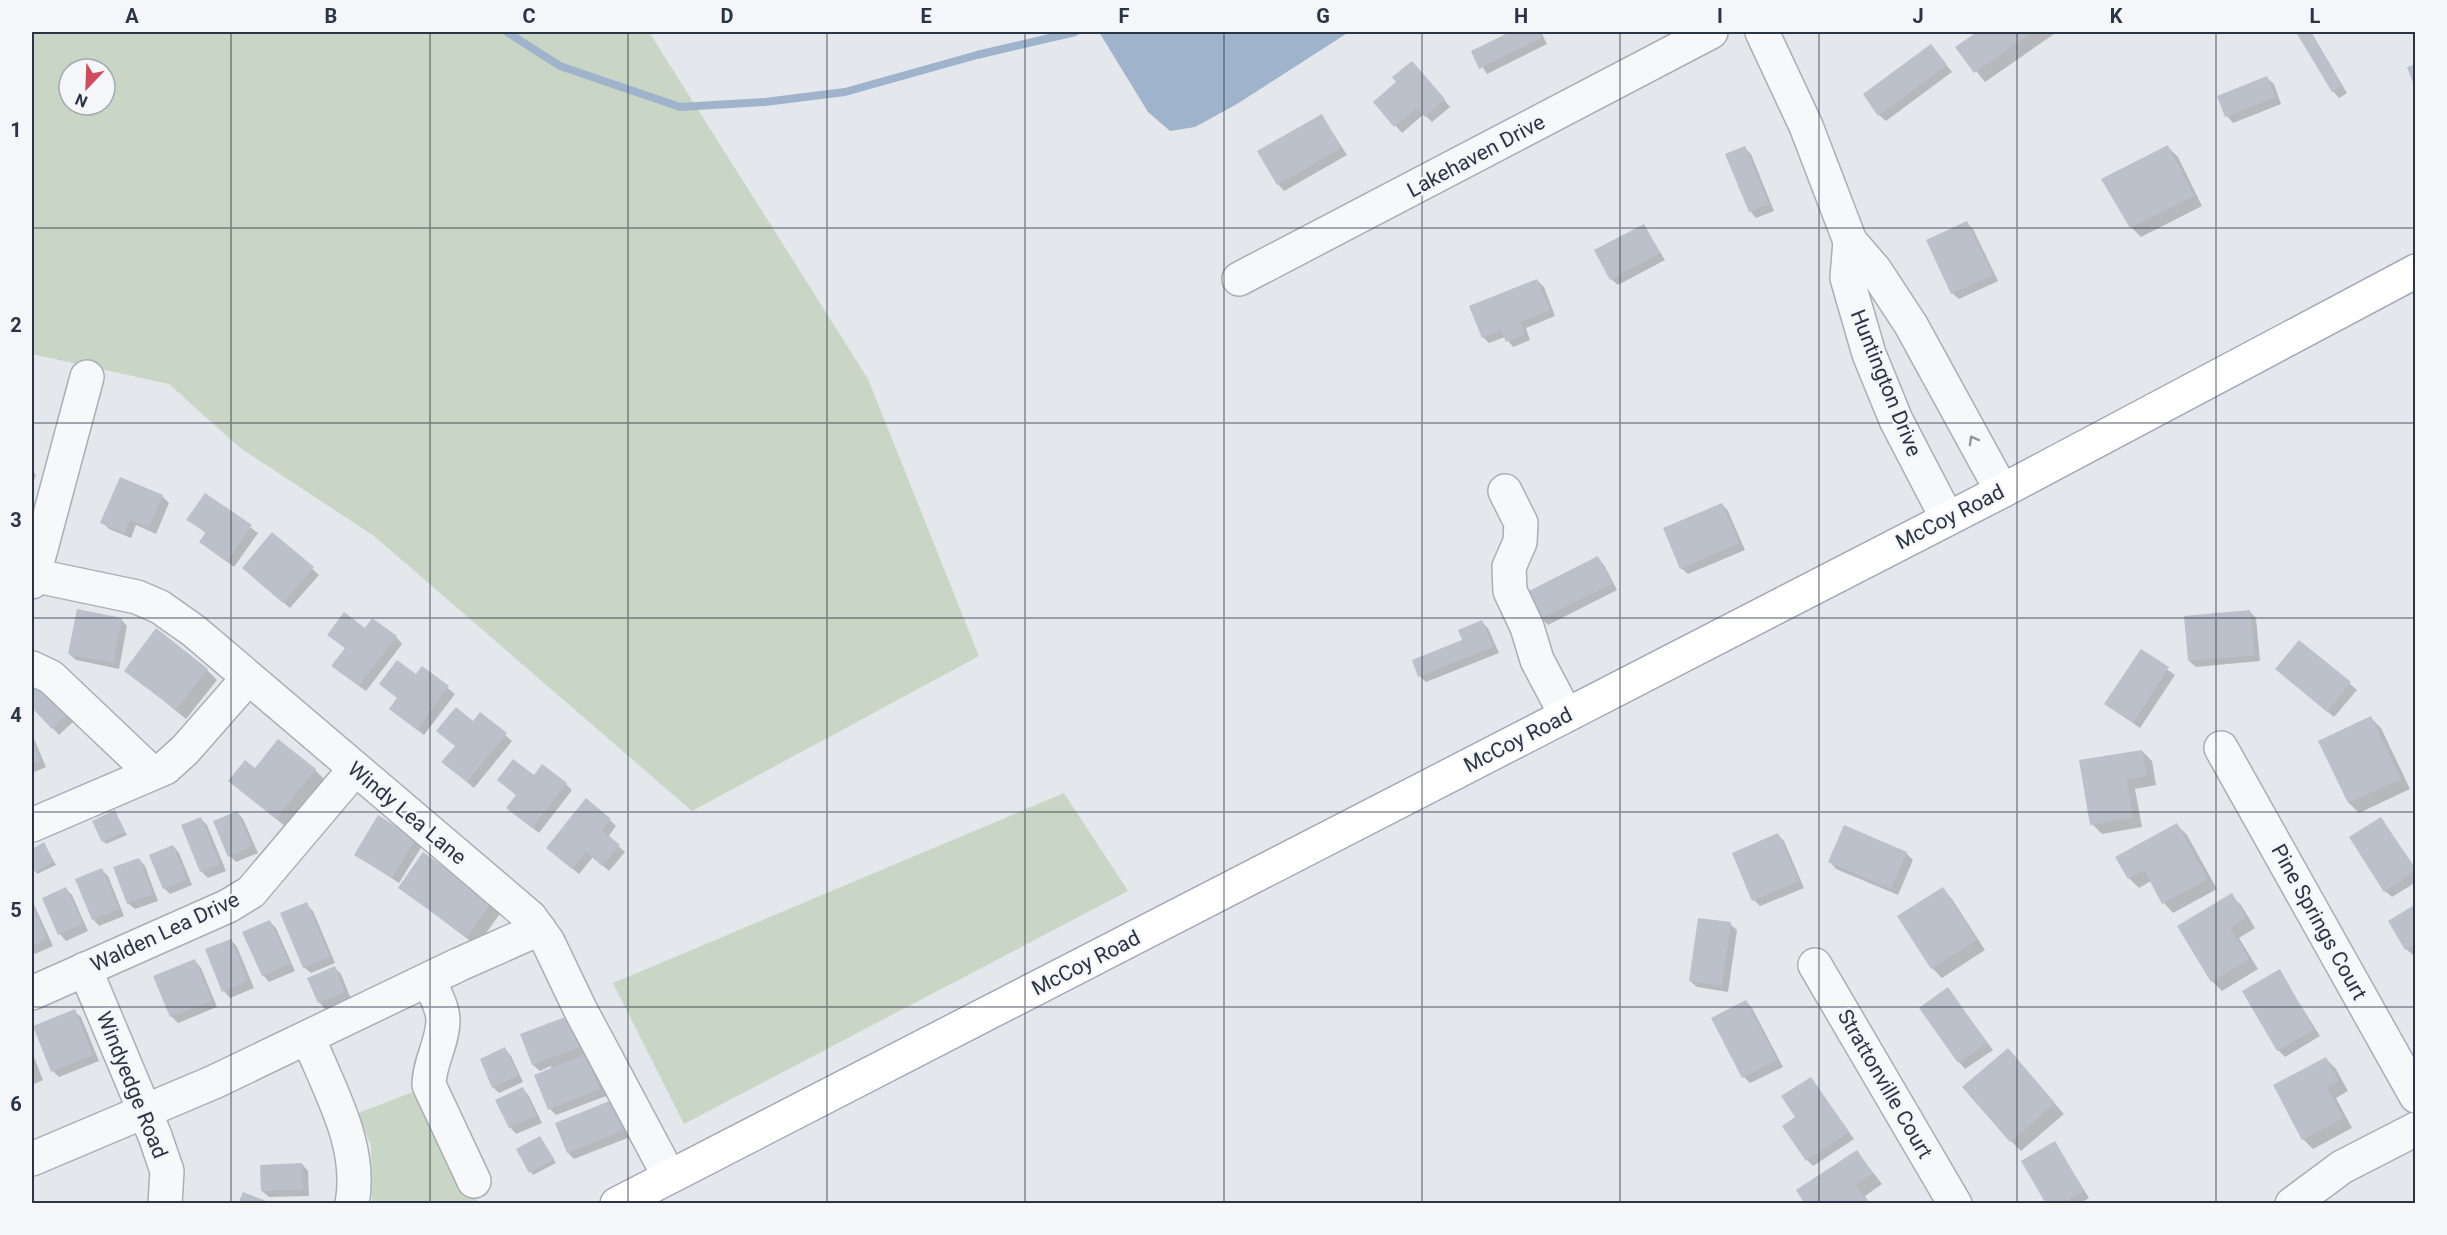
<svg xmlns="http://www.w3.org/2000/svg" width="2447" height="1235" font-family="Roboto,sans-serif">
<style>
.green{fill:#c9d6c5;fill-rule:evenodd}
.water{fill:#9fb4cc}
.shadow{fill:#0003}
.lines{fill:none;stroke-linecap:round;stroke-linejoin:round}
.stream{stroke:#9fb4cc;stroke-width:8}
.building{fill:#bbc0ca}
.minor-casing{stroke:#a9aeb7;stroke-width:36}
.major-casing{stroke:#a3abb8;stroke-width:36}
.minor{stroke:#f7f8fa;stroke-width:33}
.major{stroke:#fff;stroke-width:33}
.oneway{stroke:#9196a0}
.grid{fill:none;stroke:#2b3445;stroke-width:1.5;stroke-opacity:0.55}
.labels{text-anchor:middle;stroke-width:4.5;stroke-linejoin:round;paint-order:stroke}
.street-label{font-size:21px;fill:#2b3445;stroke:#f4f6f9}
.neatline{fill:none;stroke:#2b3445;stroke-width:2}
.grid-label{font-size:20px;text-anchor:middle;font-weight:bold;fill:#2b3445}
</style>
<rect width="100%" height="100%" fill="#e4e7ec"/>
<g class="green">
<path d="M 32,32 L 649,32 L 868,379 L 979,656 L 692,811 L 374,536 L 239,447 L 169,384 L 32,354 ZM 69,69 L 105,69 L 105,105 L 69,105 Z"/>
<polygon points="1064,793 1128,891 684,1124 613,983"/>
<polygon points="421,1089 478,1203 372,1203 371,1146 358,1113"/>
</g>
<polygon class="water" points="1099,32 1349,32 1237,104 1195,127 1170,131 1148,112"/>
<g class="shadow">
<polygon points="1513,32 1541,32 1547,44 1487,74 1473,52"/>
<polygon points="1979,32 2057,32 1985,82 1957,47"/>
<polygon points="2297,32 2311,32 2347,93 2339,98 2333,91"/>
<polygon points="1931,46 1952,72 1886,121 1879,115"/>
<polygon points="1419,69 1450,107 1432,122 1424,114 1402,133 1375,102"/>
<polygon points="2267,78 2274,84 2281,104 2233,123 2227,116 2219,97"/>
<polygon points="1322,116 1347,155 1284,191 1278,184"/>
<polygon points="2168,147 2178,157 2202,206 2141,237 2131,227"/>
<polygon points="1745,148 1751,154 1774,211 1756,218 1750,211"/>
<polygon points="1967,223 1973,229 1998,281 1959,299 1952,293"/>
<polygon points="1644,226 1665,260 1618,285 1611,279"/>
<polygon points="1537,280 1544,287 1555,316 1526,328 1530,340 1513,347 1505,337 1489,343 1483,337"/>
<polygon points="32,470 36,475 32,485"/>
<polygon points="121,479 163,497 169,503 156,534 136,525 131,538 109,529 102,522"/>
<polygon points="205,495 258,533 234,567 201,542 207,534 188,519"/>
<polygon points="1722,504 1728,511 1745,550 1688,574 1681,568"/>
<polygon points="273,534 319,575 290,608 250,574"/>
<polygon points="1598,558 1604,565 1617,590 1548,625 1541,618 1529,593"/>
<polygon points="2249,611 2256,618 2260,661 2196,667 2189,661"/>
<polygon points="121,619 127,626 119,669 76,660 69,654"/>
<polygon points="1482,622 1488,628 1499,653 1426,682 1420,676 1464,641"/>
<polygon points="365,630 396,637 402,644 366,691 340,672 346,649 329,635"/>
<polygon points="2299,642 2357,690 2334,717 2283,675"/>
<polygon points="2141,651 2175,675 2140,728 2106,704"/>
<polygon points="422,668 455,694 424,735 398,715"/>
<polygon points="126,670 207,670 217,680 186,719"/>
<polygon points="40,680 77,718 59,735 32,706 32,688"/>
<polygon points="480,714 512,741 474,788 450,768"/>
<polygon points="2371,718 2381,728 2410,789 2359,813 2349,803 2320,742"/>
<polygon points="32,734 46,767 32,773"/>
<polygon points="2142,751 2152,761 2156,785 2135,789 2142,827 2102,834 2092,824"/>
<polygon points="255,770 315,770 325,780 286,827 230,781"/>
<polygon points="534,777 566,784 572,790 539,833 515,814 517,796 499,780"/>
<polygon points="115,812 127,835 106,844 103,841"/>
<polygon points="237,812 243,819 258,853 236,862 230,856"/>
<polygon points="201,819 207,825 226,871 208,878 201,871"/>
<polygon points="2381,819 2416,869 2416,882 2392,897 2385,891"/>
<polygon points="610,820 616,826 608,837 625,852 609,871 593,857 579,874 554,854"/>
<polygon points="2177,825 2187,835 2217,889 2173,913 2164,903 2151,881 2139,888 2129,878"/>
<polygon points="1778,835 1784,841 1804,888 1760,906 1754,900"/>
<polygon points="415,840 422,846 399,883 356,855"/>
<polygon points="44,844 56,865 37,874 32,866 32,850"/>
<polygon points="173,846 179,853 192,885 170,894 164,888"/>
<polygon points="1906,853 1913,860 1898,895 1836,869 1830,862"/>
<polygon points="424,854 501,912 477,946 400,888"/>
<polygon points="139,859 145,866 158,901 135,909 128,903"/>
<polygon points="102,870 108,876 124,916 99,926 93,919"/>
<polygon points="66,889 72,895 88,931 66,941 60,934 44,898"/>
<polygon points="1943,889 1952,899 1985,950 1942,978 1932,968"/>
<polygon points="2231,895 2241,905 2255,928 2239,938 2258,969 2222,991 2212,981"/>
<polygon points="32,900 53,946 35,954 32,950"/>
<polygon points="306,904 313,911 335,963 311,973 304,967"/>
<polygon points="2416,906 2416,954 2413,955 2406,949"/>
<polygon points="270,922 276,928 295,971 269,982 263,975"/>
<polygon points="1730,924 1737,930 1728,992 1697,987 1690,981"/>
<polygon points="231,940 237,947 254,988 230,998 224,991"/>
<polygon points="195,961 201,968 217,1007 178,1023 171,1016"/>
<polygon points="335,968 341,974 351,999 325,1009 319,1002"/>
<polygon points="2279,971 2320,1036 2285,1057 2278,1050"/>
<polygon points="1948,989 1993,1050 1965,1069 1959,1062"/>
<polygon points="1746,1001 1752,1008 1783,1067 1750,1083 1744,1077"/>
<polygon points="74,1011 81,1017 99,1061 59,1077 53,1071"/>
<polygon points="567,1018 584,1054 592,1062 606,1096 556,1115 550,1109 551,1066 540,1071 533,1065"/>
<polygon points="505,1049 511,1056 523,1082 499,1093 493,1087"/>
<polygon points="32,1052 43,1080 32,1085"/>
<polygon points="2326,1059 2336,1069 2348,1091 2336,1098 2352,1128 2313,1149 2303,1139"/>
<polygon points="2017,1060 2064,1114 2021,1151 2011,1141"/>
<polygon points="1811,1078 1854,1139 1813,1166 1807,1160 1797,1118"/>
<polygon points="523,1089 529,1096 542,1123 516,1134 510,1127"/>
<polygon points="612,1102 630,1137 574,1159 568,1153"/>
<polygon points="540,1137 556,1163 533,1175 518,1150"/>
<polygon points="2055,1143 2089,1198 2079,1204 2047,1204"/>
<polygon points="1857,1152 1882,1184 1865,1196 1870,1204 1807,1204"/>
<polygon points="302,1164 308,1171 309,1196 269,1197 262,1191"/>
</g>
<g class="lines">
<polyline class="stream" points="507,32 560,66 680,107 765,102 845,92 977,55 1075,32"/>
</g>
<g class="building">
<polygon points="1510,32 1539,32 1542,38 1479,69 1471,51"/>
<polygon points="1977,32 2033,32 1974,73 1955,47"/>
<polygon points="2296,32 2310,32 2342,86 2332,92"/>
<polygon points="1931,44 1947,65 1878,116 1863,94"/>
<polygon points="1412,61 1445,99 1425,117 1417,108 1394,127 1373,102 1396,82 1392,77"/>
<polygon points="2416,64 2416,88 2415,88 2407,67"/>
<polygon points="2267,76 2276,97 2225,117 2217,96"/>
<polygon points="1322,114 1341,148 1277,185 1257,151"/>
<polygon points="2168,145 2194,196 2130,228 2101,179"/>
<polygon points="1745,146 1769,204 1749,212 1725,154"/>
<polygon points="1967,221 1993,275 1951,294 1926,240"/>
<polygon points="1644,224 1660,253 1610,280 1594,250"/>
<polygon points="1537,279 1550,310 1520,322 1525,334 1506,342 1501,330 1482,338 1469,306"/>
<polygon points="120,477 163,495 149,528 130,520 124,533 100,523"/>
<polygon points="205,493 252,525 227,562 199,542 206,532 186,520"/>
<polygon points="1722,503 1739,543 1680,569 1663,528"/>
<polygon points="272,532 314,567 283,603 242,568"/>
<polygon points="1598,556 1612,584 1540,619 1527,592"/>
<polygon points="77,609 122,618 113,663 68,654"/>
<polygon points="2250,610 2255,655 2188,661 2184,616"/>
<polygon points="344,612 365,628 372,618 397,636 359,686 331,666 345,648 327,635"/>
<polygon points="1482,620 1493,647 1418,677 1412,660 1462,640 1458,630"/>
<polygon points="156,628 208,669 176,710 124,671"/>
<polygon points="2299,640 2351,682 2327,712 2275,669"/>
<polygon points="2141,649 2169,667 2133,723 2104,704"/>
<polygon points="397,660 416,674 422,666 449,686 417,730 389,709 397,698 379,684"/>
<polygon points="40,678 71,711 52,729 32,708 32,686"/>
<polygon points="456,707 473,721 480,712 507,733 467,782 441,762 455,746 436,731"/>
<polygon points="2371,716 2401,779 2348,803 2318,741"/>
<polygon points="278,739 316,769 276,819 228,781 245,760 255,768"/>
<polygon points="32,740 41,761 32,764"/>
<polygon points="2142,750 2147,776 2126,779 2133,818 2090,825 2079,760"/>
<polygon points="513,759 534,775 542,764 567,783 532,828 506,808 516,795 497,780"/>
<polygon points="586,798 611,819 602,830 620,845 602,866 586,852 572,869 546,848"/>
<polygon points="115,810 125,832 102,842 92,821"/>
<polygon points="237,811 252,846 228,857 213,821"/>
<polygon points="378,815 416,839 392,878 354,855"/>
<polygon points="201,817 220,864 200,872 181,825"/>
<polygon points="2381,817 2416,870 2384,892 2349,837"/>
<polygon points="2177,823 2208,879 2162,904 2144,870 2128,879 2115,857"/>
<polygon points="1844,825 1907,852 1891,889 1828,862"/>
<polygon points="1778,833 1799,881 1752,901 1732,853"/>
<polygon points="44,842 54,862 33,872 32,849"/>
<polygon points="173,845 187,879 163,889 149,855"/>
<polygon points="423,852 492,901 467,937 398,888"/>
<polygon points="139,858 153,894 127,904 113,867"/>
<polygon points="102,868 119,909 92,920 75,879"/>
<polygon points="66,887 83,924 58,935 42,898"/>
<polygon points="1943,887 1977,940 1931,969 1897,916"/>
<polygon points="2232,893 2246,918 2230,928 2249,959 2211,982 2177,926"/>
<polygon points="307,902 330,957 303,968 280,913"/>
<polygon points="32,904 47,939 32,946"/>
<polygon points="2416,904 2416,944 2405,950 2388,921"/>
<polygon points="1698,918 1731,922 1722,986 1689,981"/>
<polygon points="270,920 290,964 262,976 242,932"/>
<polygon points="231,939 248,981 222,992 205,949"/>
<polygon points="195,959 212,1001 170,1017 153,976"/>
<polygon points="335,966 345,992 318,1003 307,978"/>
<polygon points="2280,969 2314,1030 2277,1051 2242,991"/>
<polygon points="1948,987 1987,1043 1958,1063 1919,1008"/>
<polygon points="1746,1000 1777,1060 1742,1078 1711,1018"/>
<polygon points="75,1009 93,1055 51,1072 33,1026"/>
<polygon points="568,1016 580,1047 532,1065 520,1034"/>
<polygon points="505,1047 518,1075 492,1088 480,1059"/>
<polygon points="2008,1048 2055,1103 2010,1142 1962,1087"/>
<polygon points="586,1054 600,1089 548,1110 534,1075"/>
<polygon points="2326,1057 2339,1081 2327,1088 2343,1118 2302,1140 2273,1085"/>
<polygon points="1811,1077 1849,1132 1806,1161 1782,1126 1795,1117 1781,1096"/>
<polygon points="523,1087 536,1116 509,1128 495,1100"/>
<polygon points="612,1100 624,1130 567,1153 555,1123"/>
<polygon points="540,1136 554,1159 529,1173 516,1149"/>
<polygon points="2055,1141 2084,1191 2061,1204 2046,1204 2021,1161"/>
<polygon points="1857,1150 1873,1174 1856,1185 1869,1204 1805,1204 1796,1190"/>
<polygon points="302,1163 303,1190 261,1191 260,1165"/>
<polygon points="243,1192 271,1203 271,1204 238,1204"/>
</g>
<g class="lines">
<g class="minor-casing">
<g id="minor">
<polyline points="1762,32 1806,126 1850,241 1875,270 1911,325 2002,491"/>
<polyline points="1850,241 1847,278 1869,354 1896,420 1947,518"/>
<polyline points="1239,279 1711,32"/>
<polyline points="1505,491 1521,523 1520,542 1509,567 1510,591 1527,627 1537,660 1566,715"/>
<polyline points="32,575 137,597 160,607 194,631 530,917 548,942 580,1009 669,1176"/>
<polyline points="32,582 87,377"/>
<polyline points="32,668 51,677 152,773"/>
<polyline points="2221,748 2416,1096"/>
<polyline points="32,825 165,768 185,750 248,678"/>
<polyline points="1815,965 1955,1204"/>
<polyline points="85,969 155,1136 167,1171 165,1204"/>
<path d="M 429,979 C 433,991 443,1007 443,1020 C 443,1043 429,1062 429,1085 L 474,1181"/>
<polyline points="32,993 228,906 251,892 355,769"/>
<path d="M 308,1037 C 329,1090 363,1145 352,1204"/>
<polyline points="32,1159 214,1082 460,964 539,929"/>
<polyline points="2292,1204 2342,1167 2416,1129"/>
</g>
</g>
<g class="major-casing">
<polyline id="major" points="617,1204 2002,491 2416,271"/>
</g>
<use href="#minor" class="minor"/>
<use href="#major" class="major"/>
</g>
<defs><path id="oneway-chevron" d="M-2-3.5L2.5 0L-2 3.5" fill="none" stroke-width="1.6" stroke-linecap="round" stroke-linejoin="round" transform="scale(1.5)"/></defs>
<use class="oneway" href="#oneway-chevron" transform="translate(1973 440) rotate(-119)"/>
<path class="grid" d="M 231,32 L 231,1204M 430,32 L 430,1204M 628,32 L 628,1204M 827,32 L 827,1204M 1025,32 L 1025,1204M 1224,32 L 1224,1204M 1422,32 L 1422,1204M 1620,32 L 1620,1204M 1819,32 L 1819,1204M 2017,32 L 2017,1204M 2216,32 L 2216,1204M 32,228 L 2416,228M 32,423 L 2416,423M 32,618 L 2416,618M 32,812 L 2416,812M 32,1007 L 2416,1007"/>
<g class="labels">
<g class="street-label">
<text transform="translate(1476 156) rotate(-28)" y="7">Lakehaven Drive</text>
<text transform="translate(1886 383) rotate(68)" y="7">Huntington Drive</text>
<text transform="translate(1950 517) rotate(-27)" y="7">McCoy Road</text>
<text transform="translate(1518 740) rotate(-27)" y="7">McCoy Road</text>
<text transform="translate(407 813) rotate(40)" y="7">Windy Lea Lane</text>
<text transform="translate(2319 922) rotate(61)" y="7">Pine Springs Court</text>
<text transform="translate(165 932) rotate(-25)" y="7">Walden Lea Drive</text>
<text transform="translate(1086 963) rotate(-27)" y="7">McCoy Road</text>
<text transform="translate(1885 1084) rotate(60)" y="7">Strattonville Court</text>
<text transform="translate(132 1085) rotate(68)" y="7">Windyedge Road</text>
</g>
</g>
<rect width="2447" height="1235" fill="none" stroke="#f4f6f9" stroke-width="66"/>
<g transform="translate(87 87) rotate(203)"><circle r="28" fill="#f4f6f9" stroke="#a4a8b1" stroke-width="1.5"/>
<path d="M0-4.5L10 22L0 15L-10 22Z" fill="#d1495b"/>
<text y="-9" font-size="16" font-weight="bold" text-anchor="middle" fill="#2b3445">N</text>
</g>
<rect x="33" y="33" width="2381" height="1169" class="neatline"/>
<g class="grid-label">
<text x="132" y="23">A</text>
<text x="331" y="23">B</text>
<text x="529" y="23">C</text>
<text x="727" y="23">D</text>
<text x="926" y="23">E</text>
<text x="1124" y="23">F</text>
<text x="1323" y="23">G</text>
<text x="1521" y="23">H</text>
<text x="1720" y="23">I</text>
<text x="1918" y="23">J</text>
<text x="2116" y="23">K</text>
<text x="2315" y="23">L</text>
<text x="16" y="137">1</text>
<text x="16" y="332">2</text>
<text x="16" y="527">3</text>
<text x="16" y="722">4</text>
<text x="16" y="917">5</text>
<text x="16" y="1111">6</text>
</g>
</svg>
